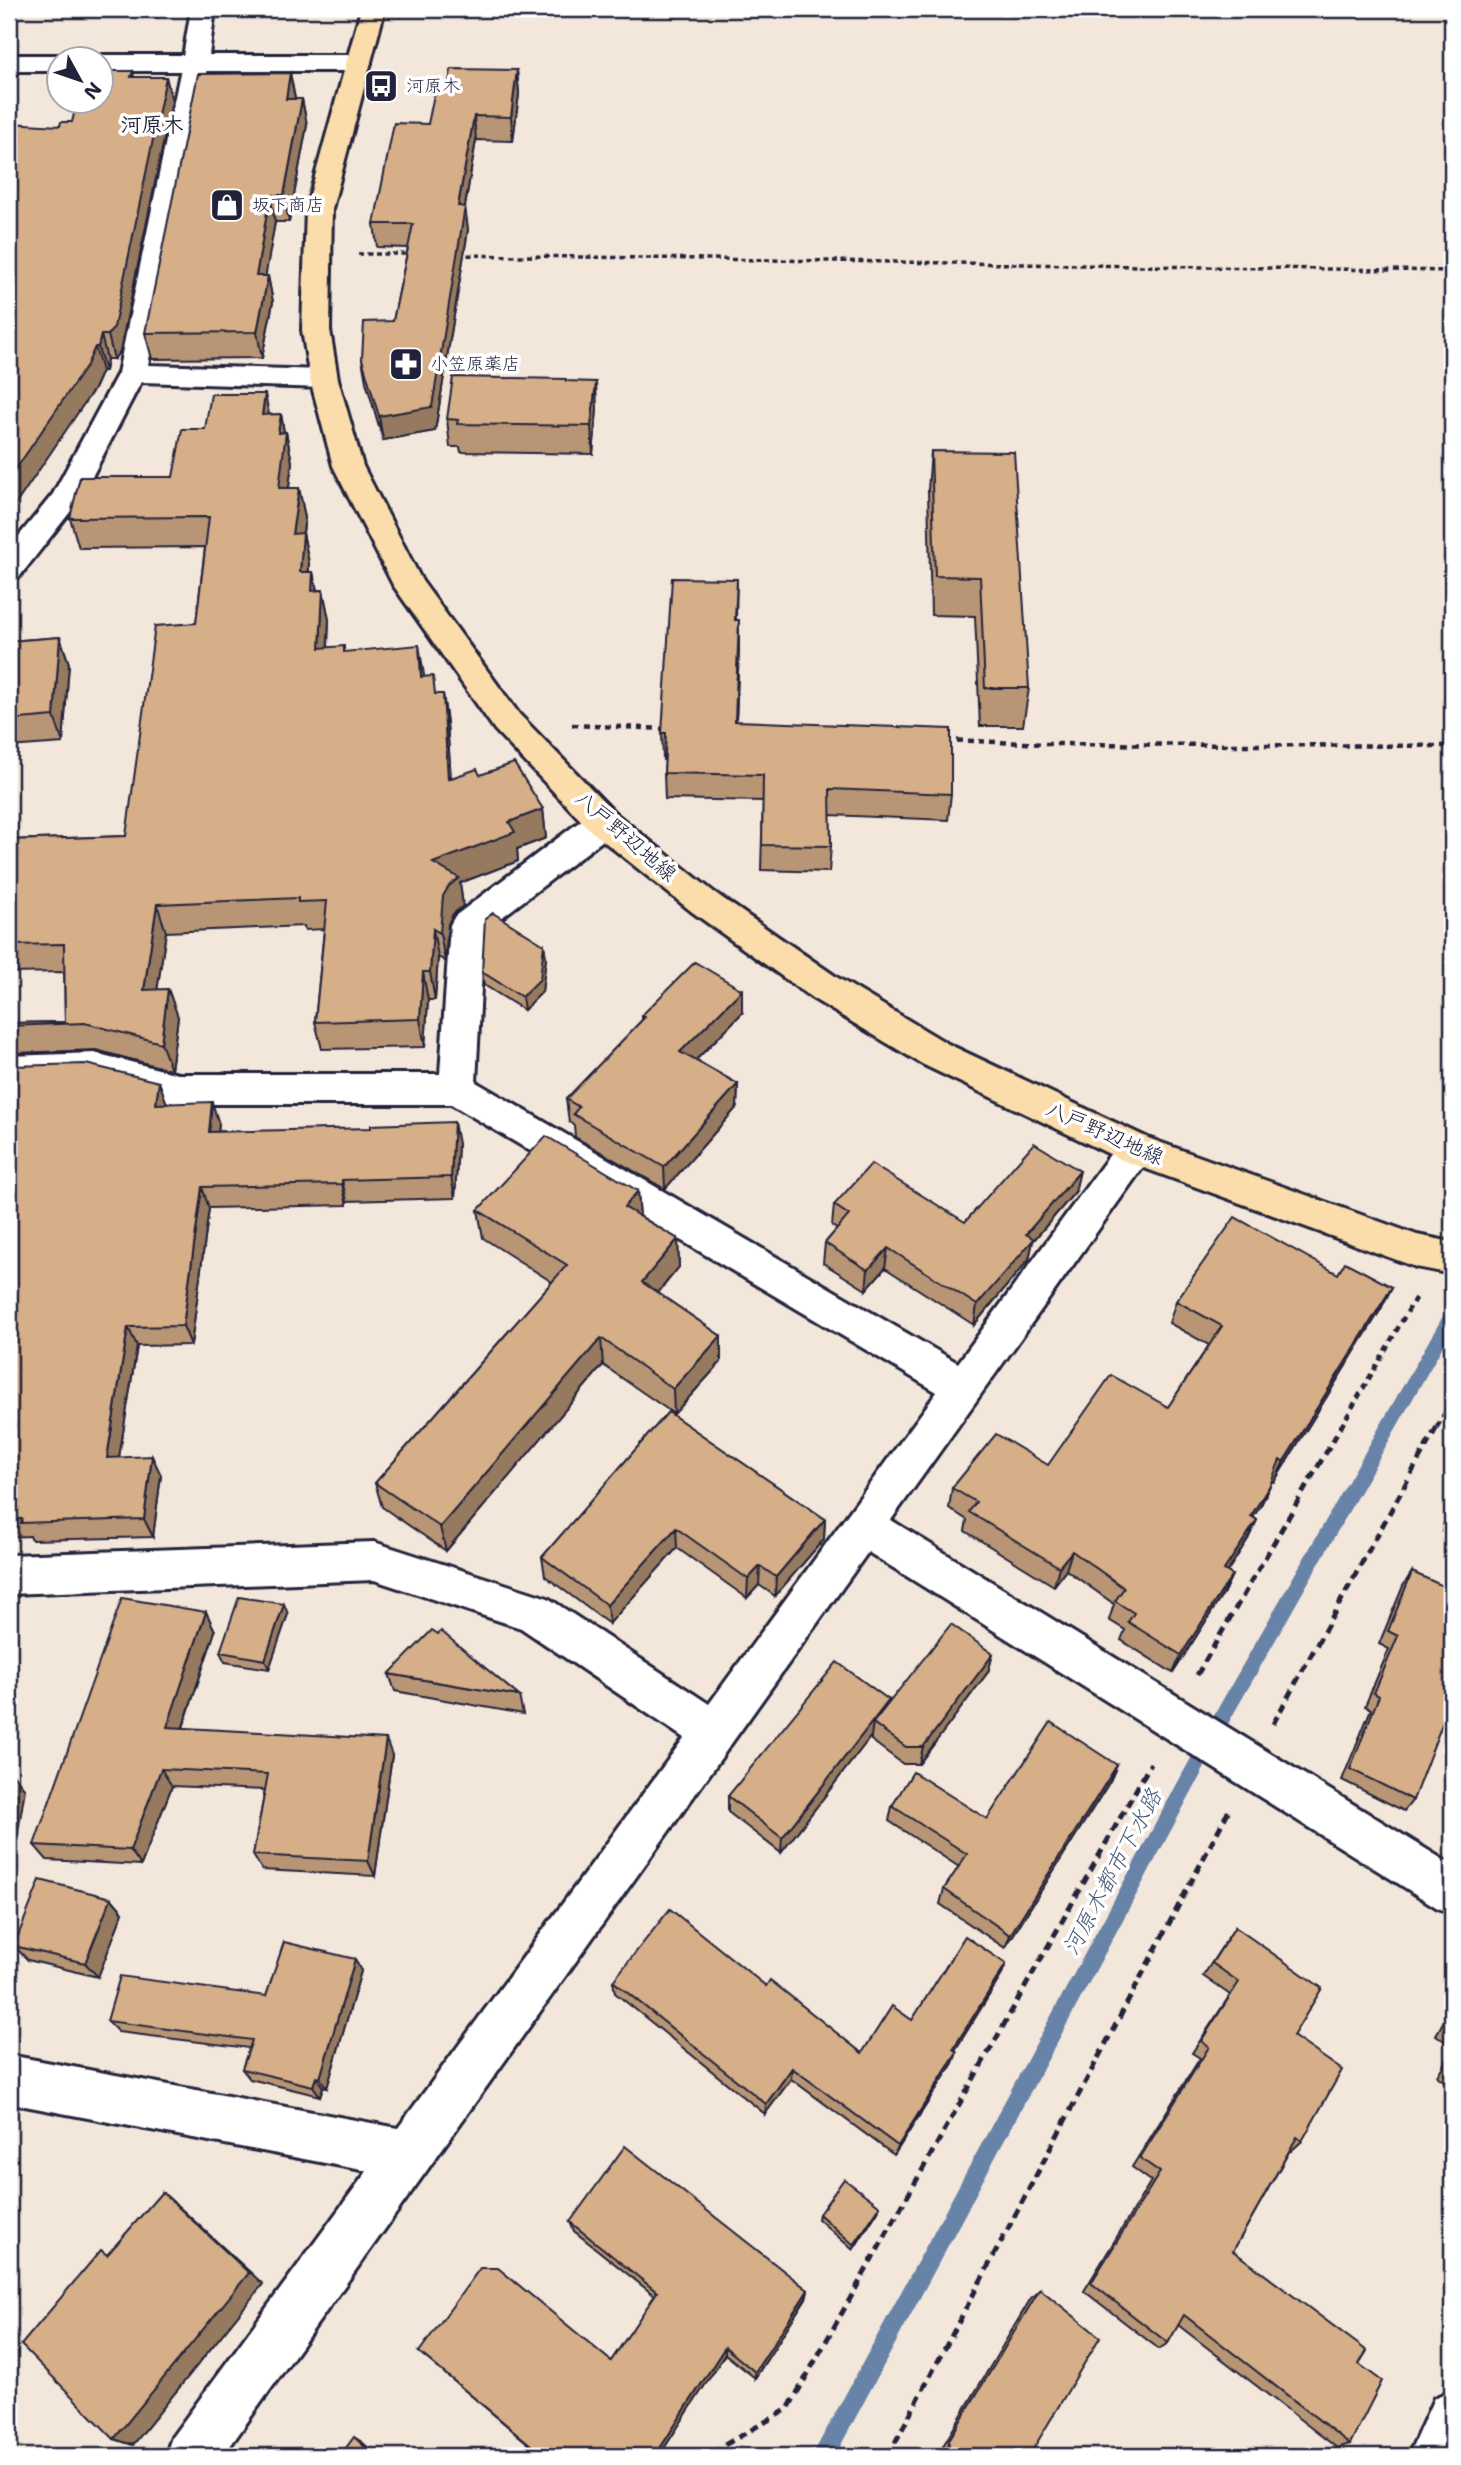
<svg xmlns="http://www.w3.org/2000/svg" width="1461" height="2465" font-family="'Shantell Sans','Klee One',sans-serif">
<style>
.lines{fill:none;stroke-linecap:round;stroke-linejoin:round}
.stream{fill:#6883a8;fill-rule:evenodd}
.street-casing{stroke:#22223b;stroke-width:6}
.secondary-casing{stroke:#22223b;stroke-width:6}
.primary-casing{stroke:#22223b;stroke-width:6}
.path-far2{stroke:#22223b;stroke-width:3.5;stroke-dasharray:5 3.5;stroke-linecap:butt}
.path-far1{stroke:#22223b;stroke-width:4.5;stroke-dasharray:6 5;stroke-linecap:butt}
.path{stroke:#22223b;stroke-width:5;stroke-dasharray:9 6;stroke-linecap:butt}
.street{fill:#fff;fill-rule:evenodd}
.secondary{fill:#fff;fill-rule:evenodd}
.primary{fill:#fbddab;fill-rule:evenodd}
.wall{fill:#b89674;stroke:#22223b;stroke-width:2}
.shaded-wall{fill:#967a5e;stroke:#22223b;stroke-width:2}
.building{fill:#d6ae87;stroke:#22223b;stroke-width:2}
.labels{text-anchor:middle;stroke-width:7;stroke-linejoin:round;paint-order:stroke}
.far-poi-label{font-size:18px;fill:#22223b;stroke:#fff;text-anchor:start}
.far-quarter-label{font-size:21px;font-weight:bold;fill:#22223b;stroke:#fff}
.street-label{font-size:21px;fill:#22223b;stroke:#fff}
.water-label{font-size:23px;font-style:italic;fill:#4b5a7a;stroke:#fff}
</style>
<rect width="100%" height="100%" fill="#f3e7db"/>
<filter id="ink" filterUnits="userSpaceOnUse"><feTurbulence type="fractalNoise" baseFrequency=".0143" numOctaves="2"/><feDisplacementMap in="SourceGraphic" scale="14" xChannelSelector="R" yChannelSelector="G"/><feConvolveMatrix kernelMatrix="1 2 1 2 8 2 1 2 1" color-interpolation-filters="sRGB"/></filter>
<g filter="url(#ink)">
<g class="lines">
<polygon class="stream" points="1452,1309 1452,1330 1234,1713 835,2456 812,2456 1222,1701 1446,1311"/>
<g class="street-casing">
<g id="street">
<polygon points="191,9 215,9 208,63 148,365 324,370 334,373 338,379 334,385 324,388 141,382 81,498 20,576 9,579 9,548 53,494 118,373 182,63"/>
<polygon points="603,810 615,813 620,822 615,831 484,931 476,1082 958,1363 1122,1138 1135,1134 1148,1138 1154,1149 1148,1160 891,1520 1452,1865 1452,1914 1436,1907 868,1552 223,2456 165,2456 172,2437 367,2171 9,2103 9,2055 398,2128 684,1738 521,1628 374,1580 9,1594 9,1555 374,1542 548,1598 709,1704 937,1392 451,1104 178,1104 95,1083 9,1086 9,1056 95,1053 178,1074 440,1074 450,925 455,916 591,813"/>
<polygon points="1452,2390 1452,2456 1408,2456 1434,2398"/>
</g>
</g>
<g class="secondary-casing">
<g id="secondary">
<polygon points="9,55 60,55 70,60 60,60 60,71 9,71"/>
<polygon points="102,55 358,55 367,58 371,63 367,68 358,71 102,71 102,60 92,60"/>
</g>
</g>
<g class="primary-casing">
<polygon id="primary" points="361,9 385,9 332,209 330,330 338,379 363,466 422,581 519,714 615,813 715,893 838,978 948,1044 1148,1138 1417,1235 1452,1242 1452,1274 1416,1267 1122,1160 922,1064 812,998 691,911 591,831 495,730 393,585 333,466 310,379 302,330 306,209"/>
</g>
<g class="path-far2">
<polyline points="358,254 412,254"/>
<polyline points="459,255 1452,271"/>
</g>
<g class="path-far1">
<polyline points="572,725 668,729"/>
<polyline points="946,740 1047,744 1452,746"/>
<polyline points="1341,1427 1417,1295"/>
<polyline points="1437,1427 1452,1400"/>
</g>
<g class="path">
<polyline points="1197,1675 1342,1425"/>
<polyline points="1273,1724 1438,1425"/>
<polyline points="715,2456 721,2447 788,2409 1151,1763"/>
<polyline points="888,2456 1229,1810"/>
</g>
<use href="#street" class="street"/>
<use href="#secondary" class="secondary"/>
<use href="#primary" class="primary"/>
</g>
<g class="wall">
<polygon points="517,70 519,94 513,141 476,140 465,207 468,230 435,431 383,440 366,382 362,359 393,321 408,248 377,247 374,224 428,124 448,90"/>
<polygon points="133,71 134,77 166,77 172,101 120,351 114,359 107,359 105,371 102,371 94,389 60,126 72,122"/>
<polygon points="290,73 295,99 302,99 307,125 289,222 275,222 265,276 268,276 273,302 262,358 152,359 145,333"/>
<polygon points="567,381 597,409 593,454 461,452 460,447 450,447 447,419"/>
<polygon points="281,414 284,432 286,432 292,462 289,488 299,488 305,518 303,533 309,563 309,572 313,572 317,590 323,590 329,620 328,647 345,652 424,677 436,694 443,694 447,723 451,779 480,775 543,809 546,838 517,849 518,861 460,883 463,906 453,914 448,924 445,961 438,957 435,1000 428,1000 425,1047 322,1049 315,1022 324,929 305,930 304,926 166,932 157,990 168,989 178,1017 171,1070 96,1050 15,1053 9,1039 9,1023 65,1022 64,972 9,973 9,840 126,836 196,623 205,547 79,548 70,518 173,477 205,429 269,415"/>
<polygon points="931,451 1029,688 1023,726 980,726 975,616 931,615 928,490"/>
<polygon points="737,579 736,620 739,647 736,721 951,794 948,820 830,815 831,846 829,872 761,870 763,801 665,799 664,773 665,760 663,760 662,733"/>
<polygon points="60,637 69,664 63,743 9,747 9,641"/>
<polygon points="544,945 546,958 542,992 524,1010 484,985 482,972"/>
<polygon points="742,1013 696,1060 738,1084 737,1107 665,1189 575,1137 574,1125 569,1122 566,1099 642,1020 642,1015"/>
<polygon points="9,1078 159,1082 167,1104 219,1124 218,1131 458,1144 455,1198 347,1201 347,1205 209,1208 191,1345 137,1346 119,1457 161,1475 153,1537 32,1540 30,1536 9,1537"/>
<polygon points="638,1191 640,1216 678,1239 679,1267 658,1293 721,1336 721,1362 674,1414 603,1365 446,1551 382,1507 375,1483 552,1282 483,1238 478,1210"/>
<polygon points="1075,1192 1033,1241 1029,1259 974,1325 885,1268 866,1290 823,1263 825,1243 837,1229 832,1226 834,1205 965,1222"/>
<polygon points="1176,1301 1381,1309 1274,1482 1272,1481 1261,1505 1253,1517 1257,1520 1248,1539 1227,1572 1232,1575 1223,1594 1173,1673 1121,1640 1125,1630 1109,1620 1114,1604 1066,1570 1054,1586 965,1531 967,1520 949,1508 952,1488 1048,1465 1168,1407 1209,1345 1169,1323"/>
<polygon points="668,1412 825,1519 824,1539 775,1596 759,1585 747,1598 677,1548 609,1624 545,1576 542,1557"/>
<polygon points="1452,1480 1452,1535 1442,1532"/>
<polygon points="1412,1572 1413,1800 1404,1811 1342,1780 1371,1709 1365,1706 1389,1649 1379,1644 1403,1586"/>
<polygon points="206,1612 215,1631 183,1728 392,1755 375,1876 262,1870 253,1855 265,1790 172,1786 141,1865 47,1860 34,1845"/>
<polygon points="288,1614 269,1669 225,1662 220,1652"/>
<polygon points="993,1654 988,1672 919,1764 903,1764 871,1740 871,1736 781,1853 728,1812 728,1796 889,1700 888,1704"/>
<polygon points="389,1674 519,1696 523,1714 395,1691"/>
<polygon points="1117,1765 1110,1781 1005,1948 940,1904 944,1889 959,1867 889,1821 892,1806 987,1819"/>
<polygon points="111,1898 123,1912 98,1977 28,1960 14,1946"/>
<polygon points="1235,1927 1293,2036 1302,2141 1291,2151 1290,2150 1233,2251 1359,2364 1350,2444 1337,2448 1178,2325 1168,2343 1159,2349 1084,2291 1151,2181 1132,2167 1200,2058 1192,2053 1230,1995 1203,1976"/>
<polygon points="361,1971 327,2088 323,2087 320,2096 250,2079 242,2069 249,2048 118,2032 107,2021 266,1996"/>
<polygon points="1001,1976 955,2050 957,2052 953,2063 894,2155 791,2079 765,2114 615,1993 613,1981 766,1986 862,2053 912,2020"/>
<polygon points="1452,2006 1452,2046 1436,2035"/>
<polygon points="1452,2050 1452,2087 1437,2076"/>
<polygon points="878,2211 853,2250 818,2219 819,2214"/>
<polygon points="570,2222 808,2290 806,2298 755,2378 725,2354 659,2456 543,2456 419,2352 611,2361 655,2296 574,2231"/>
<polygon points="1040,2289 1029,2456 942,2456 943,2446 1031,2298"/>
</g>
<g class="shaded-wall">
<polygon points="517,70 519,94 513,141 511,117"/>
<polygon points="290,73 295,99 286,99"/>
<polygon points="166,77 172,101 120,351 114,359 108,335"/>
<polygon points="302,99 307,125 289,222 284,195"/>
<polygon points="474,116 476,140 461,230 458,206"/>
<polygon points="270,195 275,222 261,302 256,276"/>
<polygon points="465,207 468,230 435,431 383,440 379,416"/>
<polygon points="268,276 273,302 262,358 257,332"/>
<polygon points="101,335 107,359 105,371 98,347"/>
<polygon points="95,347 102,371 94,389 9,514 9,479"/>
<polygon points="596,382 597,409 593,454 591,426"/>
<polygon points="265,394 271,424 262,415"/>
<polygon points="281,414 285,439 286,432 292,462 285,519 279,488 278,433"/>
<polygon points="299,488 305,518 298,564 292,534"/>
<polygon points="303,533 309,563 306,602 300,572"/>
<polygon points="313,572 319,602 312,591"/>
<polygon points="323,590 329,620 326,678 320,648"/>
<polygon points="739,620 739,647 735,747 735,721"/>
<polygon points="60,637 69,664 63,743 54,716"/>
<polygon points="419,645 424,675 425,706 421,677"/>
<polygon points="443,694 447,723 453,808 448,779"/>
<polygon points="543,809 546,838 517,849 518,861 460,883 463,906 453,914 448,924 445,961 440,933 433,863 509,822"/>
<polygon points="157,904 166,932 153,1018 144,990"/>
<polygon points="433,929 438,957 435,1000 430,972"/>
<polygon points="544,945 546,958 542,992 524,1010 522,997"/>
<polygon points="423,972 428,1000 425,1047 420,1019"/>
<polygon points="168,989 178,1017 171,1070 161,1043"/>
<polygon points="742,990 742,1013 681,1075 680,1052"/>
<polygon points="159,1082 167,1104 156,1104"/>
<polygon points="738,1084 737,1107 665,1189 664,1167"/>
<polygon points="212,1102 219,1124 216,1153 209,1132"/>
<polygon points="454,1122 458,1144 455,1198 451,1177"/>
<polygon points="1080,1171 1075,1192 1033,1241 1029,1259 974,1325 977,1305 1026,1234"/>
<polygon points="342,1180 347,1201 347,1205 342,1184"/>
<polygon points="202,1187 209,1208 191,1345 183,1326"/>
<polygon points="638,1191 640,1219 624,1207"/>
<polygon points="678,1239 679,1267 644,1309 642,1282"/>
<polygon points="888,1248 885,1268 866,1290 868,1270"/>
<polygon points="1392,1287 1381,1309 1274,1482 1284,1461"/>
<polygon points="128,1327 137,1346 116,1476 107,1458"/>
<polygon points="721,1336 721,1362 674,1414 673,1389"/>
<polygon points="601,1338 603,1365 446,1551 440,1527"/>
<polygon points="152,1456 161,1475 153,1537 144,1519"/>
<polygon points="1270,1485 1261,1505 1242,1535 1251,1516"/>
<polygon points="825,1519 824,1539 775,1596 776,1577"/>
<polygon points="1257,1520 1248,1539 1216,1589 1224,1570"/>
<polygon points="676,1528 677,1548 609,1624 607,1605"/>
<polygon points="1072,1551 1066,1570 1054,1586 1059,1567"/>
<polygon points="760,1566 759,1585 747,1598 748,1579"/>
<polygon points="1232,1575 1223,1594 1173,1673 1181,1655"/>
<polygon points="284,1604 288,1614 269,1669 265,1660"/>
<polygon points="206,1612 215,1631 177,1744 167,1727"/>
<polygon points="993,1654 988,1672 919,1764 923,1747"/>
<polygon points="889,1700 886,1717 873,1723 871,1736 781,1853 782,1838"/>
<polygon points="386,1739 392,1755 375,1876 368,1861"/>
<polygon points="1117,1765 1110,1781 1005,1948 1010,1935"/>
<polygon points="161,1769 172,1786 141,1865 130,1850"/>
<polygon points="12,1773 25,1789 13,1863 9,1858 9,1794"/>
<polygon points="111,1898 123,1912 98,1977 85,1963"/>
<polygon points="355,1959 361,1971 327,2088 320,2078"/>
<polygon points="1006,1964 1001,1976 949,2060 953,2049"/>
<polygon points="957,2052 953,2063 894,2155 898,2146"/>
<polygon points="792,2068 791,2079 765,2114 766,2104"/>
<polygon points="316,2077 323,2087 320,2096 313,2086"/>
<polygon points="162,2192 178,2206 263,2284 133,2445 114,2439"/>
<polygon points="880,2206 878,2211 853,2250 854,2245"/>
<polygon points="808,2290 806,2298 755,2378 755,2372"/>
<polygon points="725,2347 725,2354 659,2456 655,2456"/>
<polygon points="354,2437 362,2442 378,2456 375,2456"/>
</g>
<g class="building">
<polygon points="451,69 517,70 511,117 474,116 458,206 465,207 432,407 379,416 362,359 364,322 393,321 413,224 374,224 394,123 428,124 435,90 448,90"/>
<polygon points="102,71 133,71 131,77 166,77 114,327 108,335 101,335 98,347 95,347 87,365 9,479 9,123 60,126 61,122 72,122 77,102 102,102"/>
<polygon points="290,73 286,99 302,99 284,195 270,195 256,276 268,276 257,332 145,333 198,74"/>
<polygon points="453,377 566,379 566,381 596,382 591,426 457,424 458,420 447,419"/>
<polygon points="211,394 265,394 262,415 281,414 278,433 286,432 279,488 299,488 292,534 303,533 300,572 313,572 312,591 323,590 320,648 344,646 344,652 419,645 421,677 433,676 435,694 443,694 448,779 477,769 480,775 514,763 543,809 509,822 515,832 433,863 459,878 449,886 443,896 440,933 433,929 430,972 423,972 420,1019 315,1022 327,901 298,902 298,898 157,904 144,990 168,989 161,1043 85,1023 9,1026 9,1023 65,1022 64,944 9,945 9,840 126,836 155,626 196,623 209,517 70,518 80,477 173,477 182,429 205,429"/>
<polygon points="931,451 1014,452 1029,688 985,688 980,577 935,576"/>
<polygon points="672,578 737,579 735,620 739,620 735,721 951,729 951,794 830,789 831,846 762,845 763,775 664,773 666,733 662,733"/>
<polygon points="60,637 54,716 9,720 9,641"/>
<polygon points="493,913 544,945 540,979 522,997 482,972 485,919"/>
<polygon points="695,962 742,990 680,1052 738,1084 664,1167 573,1114 579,1107 566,1099 645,1017 642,1015"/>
<polygon points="86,1064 159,1082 156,1104 212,1102 209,1132 371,1128 371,1125 454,1122 451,1177 342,1180 342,1184 202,1187 183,1326 128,1327 107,1458 152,1456 144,1519 21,1523 22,1519 9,1519 9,1078 11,1066"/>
<polygon points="546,1136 638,1191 624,1207 678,1239 642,1282 721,1336 673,1389 601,1338 440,1527 375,1483 567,1265 478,1210"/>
<polygon points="1034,1143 1080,1171 1026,1234 1034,1239 977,1305 888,1248 868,1270 825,1243 849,1215 834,1205 871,1164 965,1222"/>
<polygon points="1235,1217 1338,1274 1345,1262 1392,1287 1284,1461 1280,1460 1270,1485 1251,1516 1257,1520 1224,1570 1232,1575 1181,1655 1128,1622 1134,1613 1115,1601 1124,1588 1072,1551 1059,1567 969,1512 976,1502 952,1488 996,1434 1048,1465 1111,1375 1168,1407 1222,1326 1176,1301"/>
<polygon points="668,1412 825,1519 776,1577 760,1566 748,1579 676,1528 607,1605 542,1557"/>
<polygon points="1412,1572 1452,1590 1452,1698 1413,1800 1350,1769 1379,1696 1374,1693 1398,1636 1388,1631"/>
<polygon points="239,1597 284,1604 265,1660 220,1652"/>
<polygon points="122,1598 206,1612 167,1727 386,1739 368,1861 253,1855 268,1774 161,1769 130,1850 34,1845"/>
<polygon points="951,1624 993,1654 923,1747 906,1747 873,1723"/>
<polygon points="432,1630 438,1634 441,1631 519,1696 389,1674"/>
<polygon points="837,1662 889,1700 782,1838 728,1796"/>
<polygon points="1051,1722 1117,1765 1010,1935 944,1889 967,1854 892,1806 913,1772 987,1819"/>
<polygon points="9,1772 12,1773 9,1794"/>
<polygon points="40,1880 111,1898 85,1963 14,1946"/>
<polygon points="670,1909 766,1986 770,1980 862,2053 892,2006 912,2020 965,1936 1006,1964 953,2049 957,2052 898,2146 792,2068 766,2104 613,1981"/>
<polygon points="1235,1927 1322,1988 1293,2036 1342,2070 1302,2141 1297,2137 1233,2251 1367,2351 1359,2364 1382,2381 1350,2444 1184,2315 1168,2343 1091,2283 1160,2172 1140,2158 1209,2047 1201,2041 1239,1982 1212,1963"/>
<polygon points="284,1942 355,1959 320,2078 316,2077 313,2086 242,2069 252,2040 107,2021 120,1976 266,1996"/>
<polygon points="625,2146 808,2290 755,2372 725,2347 655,2456 544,2456 419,2352 480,2268 498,2268 611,2361 657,2292 570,2222"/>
<polygon points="844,2179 880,2206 854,2245 819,2214"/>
<polygon points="162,2192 249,2273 114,2439 21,2345 101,2250 107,2255"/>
<polygon points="1040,2289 1100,2337 1029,2456 948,2456 949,2440"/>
<polygon points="354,2437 375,2456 340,2456"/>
</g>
</g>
<defs>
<g id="bus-square" transform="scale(1.75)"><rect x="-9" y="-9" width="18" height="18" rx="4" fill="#22223b" stroke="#fff"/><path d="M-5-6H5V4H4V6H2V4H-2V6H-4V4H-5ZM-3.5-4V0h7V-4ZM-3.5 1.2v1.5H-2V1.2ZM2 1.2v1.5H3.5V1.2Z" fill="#fff"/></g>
<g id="shop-square" transform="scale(1.75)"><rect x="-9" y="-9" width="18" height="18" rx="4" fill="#22223b" stroke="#fff"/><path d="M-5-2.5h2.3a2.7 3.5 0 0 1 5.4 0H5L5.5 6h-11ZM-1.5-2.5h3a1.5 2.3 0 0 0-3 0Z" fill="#fff"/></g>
<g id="pharmacy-square" transform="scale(1.75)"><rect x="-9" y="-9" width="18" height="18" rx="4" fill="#22223b" stroke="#fff"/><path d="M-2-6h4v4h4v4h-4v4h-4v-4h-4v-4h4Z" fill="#fff"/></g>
</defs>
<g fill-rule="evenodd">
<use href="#bus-square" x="381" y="86"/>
<use href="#shop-square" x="227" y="205"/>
<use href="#pharmacy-square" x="406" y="364"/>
</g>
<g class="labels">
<g class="far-poi-label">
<text x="406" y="92">河原木</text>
<text x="252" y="211">坂下商店</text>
<text x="430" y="370">小笠原薬店</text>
</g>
<g class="far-quarter-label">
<text x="152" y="132">河原木</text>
</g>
<g class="street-label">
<text transform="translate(626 836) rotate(41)" y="7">八戸野辺地線</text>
<text transform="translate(1105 1133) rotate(24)" y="7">八戸野辺地線</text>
</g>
<g class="water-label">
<text transform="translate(1112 1872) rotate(-62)" y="8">河原木都市下水路</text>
</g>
</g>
<rect width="1461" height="2465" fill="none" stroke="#fff" stroke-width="35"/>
<rect x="18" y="18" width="1426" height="2430" fill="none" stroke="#22223b" stroke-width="2.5" filter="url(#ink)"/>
<g transform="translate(80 80) rotate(130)"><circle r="33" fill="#ffffff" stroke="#a7a7b1" stroke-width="2"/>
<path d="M0-5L12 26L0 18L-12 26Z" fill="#22223b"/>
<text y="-10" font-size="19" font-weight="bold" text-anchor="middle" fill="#22223b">N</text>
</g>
</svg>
